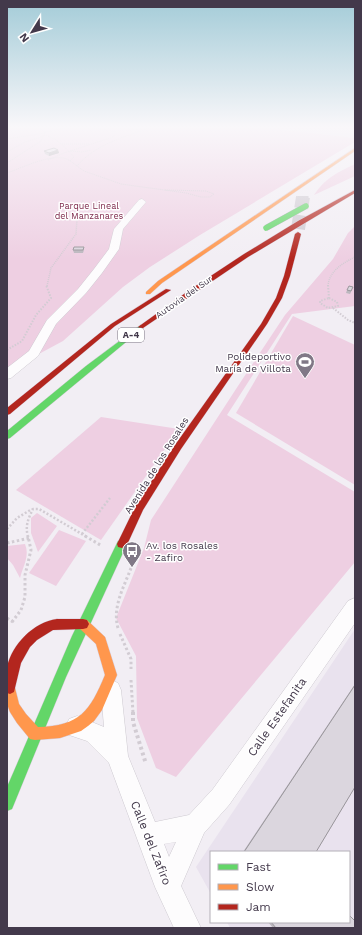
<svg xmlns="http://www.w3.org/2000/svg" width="362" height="935" font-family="'Work Sans',sans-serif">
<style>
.residential{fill:#e9e2ee}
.green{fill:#eecfe2}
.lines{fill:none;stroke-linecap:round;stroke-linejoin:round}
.highway-tunnel-far1{stroke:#cfcad2;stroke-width:11;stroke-dasharray:11 5.5;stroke-linecap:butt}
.highway-tunnel{stroke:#cfcad2;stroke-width:14;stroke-dasharray:14 7;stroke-linecap:butt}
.street-casing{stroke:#cecad1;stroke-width:1}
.fast-casing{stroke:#d8cddc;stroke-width:1}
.slow-casing{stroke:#d8cddc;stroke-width:1}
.jam-casing{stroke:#d8cddc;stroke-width:1}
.path-far5{stroke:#d2ccd3;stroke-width:1;stroke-dasharray:1 1;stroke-linecap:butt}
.path-far4{stroke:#d2ccd3;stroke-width:1.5;stroke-dasharray:1 1;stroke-linecap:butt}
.path-far3{stroke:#d2ccd3;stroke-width:2;stroke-dasharray:1.5 1.5;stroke-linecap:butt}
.path-far2{stroke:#d2ccd3;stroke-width:2.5;stroke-dasharray:2 2;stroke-linecap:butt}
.path-far1{stroke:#d2ccd3;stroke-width:3;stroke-dasharray:2.5 2.5;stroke-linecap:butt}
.path{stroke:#d2ccd3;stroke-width:4;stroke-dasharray:3 3;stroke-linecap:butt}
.street{fill:#fdfcfd;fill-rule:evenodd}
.fast{fill:#63d668;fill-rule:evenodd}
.slow{fill:#ff974d;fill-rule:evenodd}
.jam{fill:#b3261e;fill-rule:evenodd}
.fast-bridge-casing{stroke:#bea9cb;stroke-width:6;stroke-linecap:butt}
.fast-bridge{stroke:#63d668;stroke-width:5.5}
.wall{fill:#bcb8bf}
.shaded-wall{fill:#99969b}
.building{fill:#dbd6de;stroke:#99969b}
.labels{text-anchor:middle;stroke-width:3;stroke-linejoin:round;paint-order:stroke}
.far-park-label{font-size:9px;fill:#7e2a4c;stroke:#fff}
.far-street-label{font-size:9px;fill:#43394b;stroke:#fff}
.shield{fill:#fff;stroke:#7b7481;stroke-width:1}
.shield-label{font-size:9px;font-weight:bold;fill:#43394b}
.poi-label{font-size:10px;fill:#43394b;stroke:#fff;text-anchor:end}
.street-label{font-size:10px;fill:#43394b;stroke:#fff}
.near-street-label{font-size:12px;fill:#43394b;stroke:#fff}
</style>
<rect width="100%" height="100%" fill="#f2eef4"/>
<g class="residential">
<polygon points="267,128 355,128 355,138"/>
<polygon points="355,629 355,928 230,928 227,922 349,922 349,852 211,852 211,894 196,867"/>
</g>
<g class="green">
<polygon points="7,128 267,128 355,138 355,142 200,235 150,267 123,287 63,341 37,355 7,379"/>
<path d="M 355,164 L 355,176 L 314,195 C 324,179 338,172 355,164 Z"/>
<polygon points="355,226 355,306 292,314 227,415 355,492 355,562 176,777 156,768 137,718 136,656 116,618 144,548 151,520 236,389 285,315 333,259 348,233"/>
<polygon points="293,316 355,345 355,485 236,413"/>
<polygon points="101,417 179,429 101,540 16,490"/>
<polygon points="37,513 57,526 38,552 31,533 31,518"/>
<polygon points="59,530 86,541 56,586 29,573"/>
<path d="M 25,544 C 30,556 23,566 20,578 L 13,565 L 7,558 L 7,546 Z"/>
</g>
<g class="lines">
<polyline class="highway-tunnel-far1" points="303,198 303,196"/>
<polyline class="highway-tunnel" points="298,229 303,197"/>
<g class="street-casing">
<g id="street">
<polygon points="142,199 146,202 123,229 119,249 102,273 86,293 56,324 38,356 11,378 7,379 7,368 29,351 47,320 78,289 94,269 109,249 114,229 139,200"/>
<path d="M 355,598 L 355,623 L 229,805 L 204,833 L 181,886 L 201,928 L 174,928 L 155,887 L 109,763 L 87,741 L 69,735 L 66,727 L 69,719 L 77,716 L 104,727 L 101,690 L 104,683 L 111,680 L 118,683 L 121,690 L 128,756 L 155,822 L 189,815 L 213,789 L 348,601 ZM 176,842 L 169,857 L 164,844 Z"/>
</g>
</g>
<g class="fast-casing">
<g id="fast">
<polygon points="141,325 143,326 143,328 10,438 7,439 7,431 86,366"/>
<polygon points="122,540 126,541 127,544 66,677 12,809 7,811 7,787 14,771 72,636 118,541"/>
</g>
</g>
<g class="slow-casing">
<g id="slow">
<polygon points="355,148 355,151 162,283 150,294 146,294 146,292 158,281"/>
<path d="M 83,619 L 87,620 L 105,637 L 117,675 L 102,710 L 94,721 L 88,726 L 81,731 L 60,738 L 35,740 L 30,739 L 17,723 L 10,712 L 7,704 L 7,683 L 10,682 L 14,684 L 19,704 L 26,714 L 38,727 C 80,726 90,711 105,675 L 96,644 L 79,628 L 77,624 L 79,620 Z"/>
</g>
</g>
<g class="jam-casing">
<g id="jam">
<polygon points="355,190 355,193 248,257 143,328 141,329 138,327 191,289 244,254 298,221"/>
<polygon points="298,232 301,234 290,276 282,298 267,324 181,449 143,510 126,547 122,548 118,547 117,544 136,505 175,445 261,324 276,298 284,276 295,234"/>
<polygon points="166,289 171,290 115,326 10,414 7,415 7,408 111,324"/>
<path d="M 57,619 L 83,619 L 87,620 L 89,624 L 87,628 L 83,629 L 53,630 L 37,640 L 30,647 L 21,663 L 14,692 L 10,694 L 7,693 C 7,685 6,675 7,667 C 12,644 34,622 57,619 Z"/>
</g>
</g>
<g class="path-far5">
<polyline points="39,128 45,132"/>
<polyline points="92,128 113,131 145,129"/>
<path d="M 149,128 C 122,138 96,144 77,166 L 84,171 L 121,184 L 186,193 L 201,197 L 210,197 L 214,194 L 206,191 L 165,190"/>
<path d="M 44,135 C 57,138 65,147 74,157 L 70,161"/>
<polyline points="7,139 45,133"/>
<polyline points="62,144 90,144"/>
<polyline points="71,151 82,152 91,150"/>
<polyline points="7,152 25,142 44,136"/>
<polyline points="48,160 64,153 113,137 116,131"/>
<polyline points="7,163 41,141 45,132 66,128"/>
<path d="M 7,173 C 24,167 45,156 63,158 C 69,159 73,163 77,166"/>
</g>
<g class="path-far4">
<polyline points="47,286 51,268 76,234 77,219 83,200"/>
<path d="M 328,286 C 329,271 343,263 355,257"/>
</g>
<g class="path-far3">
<polyline points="328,285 329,298"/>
<polygon points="329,298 337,302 338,306 328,308 320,303 320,301"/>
<polyline points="333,308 348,320 355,323"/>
<polyline points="7,350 22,341 36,315 51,298 46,285"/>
</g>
<g class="path-far2">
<polyline points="7,529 17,518 32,509"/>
<polyline points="82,534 110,498"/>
<path d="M 28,537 C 25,526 28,519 33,509 L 39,509 L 87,537"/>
</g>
<g class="path-far1">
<polyline points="85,536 102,546"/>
<polyline points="7,543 30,538"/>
<polyline points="7,618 13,622"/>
<polyline points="12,622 21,610 25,597 25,575 31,550 28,536"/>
<path d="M 118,628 C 112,607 124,587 131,568"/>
<polyline points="120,634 131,659 131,669"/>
<polyline points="131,680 133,713"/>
</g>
<polyline class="path" points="133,712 133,722 146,764"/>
<use href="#street" class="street"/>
<use href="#fast" class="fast"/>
<use href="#slow" class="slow"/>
<use href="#jam" class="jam"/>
<g class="fast-bridge-casing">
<polyline id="fast-bridge" points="266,228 306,206"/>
</g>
<use href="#fast-bridge" class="fast-bridge"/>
</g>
<g class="wall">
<polygon points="58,150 59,153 49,156 45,154 44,151"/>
<polygon points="84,247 84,250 83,253 74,253 73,250"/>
<polygon points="347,290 352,290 350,294 346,293"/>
<polygon points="355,684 355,787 316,852 243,852"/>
<polygon points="268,922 349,922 355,928 273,928"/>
</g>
<polygon class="shaded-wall" points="58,150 59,153 49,156 49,153"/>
<g class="building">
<polygon points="54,148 58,150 49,153 44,151"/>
<polygon points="74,247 84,247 83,250 73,250"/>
<polygon points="349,286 353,287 351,291 347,290"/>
<polygon points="355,685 355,787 316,852 244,852"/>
<polygon points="349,915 355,921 355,928 276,928 271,922 349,922"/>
</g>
<linearGradient id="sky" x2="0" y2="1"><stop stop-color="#a4ccd8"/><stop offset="0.49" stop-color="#f9f7fa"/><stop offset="1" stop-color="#f9f7fa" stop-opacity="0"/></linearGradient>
<rect width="362" height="259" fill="url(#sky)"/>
<defs>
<g id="stadium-pin" transform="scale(1)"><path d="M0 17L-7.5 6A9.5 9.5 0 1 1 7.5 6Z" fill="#807886" stroke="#fff"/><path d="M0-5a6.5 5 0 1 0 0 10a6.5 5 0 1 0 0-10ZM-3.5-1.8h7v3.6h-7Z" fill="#fff"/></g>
<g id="bus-pin" transform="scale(1)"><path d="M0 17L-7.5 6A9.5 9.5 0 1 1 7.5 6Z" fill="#807886" stroke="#fff"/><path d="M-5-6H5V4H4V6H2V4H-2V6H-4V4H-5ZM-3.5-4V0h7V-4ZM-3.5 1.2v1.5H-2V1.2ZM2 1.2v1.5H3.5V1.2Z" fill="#fff"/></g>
</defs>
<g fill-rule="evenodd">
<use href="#stadium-pin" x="305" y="362"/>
<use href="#bus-pin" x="132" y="551"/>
</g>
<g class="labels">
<g class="far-park-label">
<text x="89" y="209">Parque Lineal<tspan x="89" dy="10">del Manzanares</tspan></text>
</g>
<g class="far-street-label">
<text transform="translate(184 297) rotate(-35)" y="3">Autovía del Sur</text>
</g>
<rect class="shield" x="118" y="328" width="26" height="14" rx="3"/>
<g class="shield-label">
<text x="131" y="338">A-4</text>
</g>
<g class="poi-label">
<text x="291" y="360">Polideportivo<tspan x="291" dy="12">María de Villota</tspan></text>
<text x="146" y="549" text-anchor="start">Av. los Rosales<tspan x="146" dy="12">- Zafiro</tspan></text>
</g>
<g class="street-label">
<text transform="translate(156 465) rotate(-58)" y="4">Avenida de los Rosales</text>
</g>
<g class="near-street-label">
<text transform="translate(277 717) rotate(-55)" y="4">Calle Estefanita</text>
<text transform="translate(151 843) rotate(68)" y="4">Calle del Zafiro</text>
</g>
</g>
<rect width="362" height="935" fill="none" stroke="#43394b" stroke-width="16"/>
<rect x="210" y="851" width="140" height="72" fill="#ffffff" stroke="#b4b0b7"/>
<rect x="218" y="864" width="20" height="6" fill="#63d668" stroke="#b4b0b7"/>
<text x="246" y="871" font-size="12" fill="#43394b">Fast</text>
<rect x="218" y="884" width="20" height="6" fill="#ff974d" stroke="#b4b0b7"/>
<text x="246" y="891" font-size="12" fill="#43394b">Slow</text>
<rect x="218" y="904" width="20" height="6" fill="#b3261e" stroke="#b4b0b7"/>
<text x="246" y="911" font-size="12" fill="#43394b">Jam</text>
<g transform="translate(32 32) rotate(233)" stroke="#ffffff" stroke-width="3" paint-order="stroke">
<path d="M0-3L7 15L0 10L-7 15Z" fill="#43394b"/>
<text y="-6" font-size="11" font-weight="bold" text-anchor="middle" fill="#43394b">N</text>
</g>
</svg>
